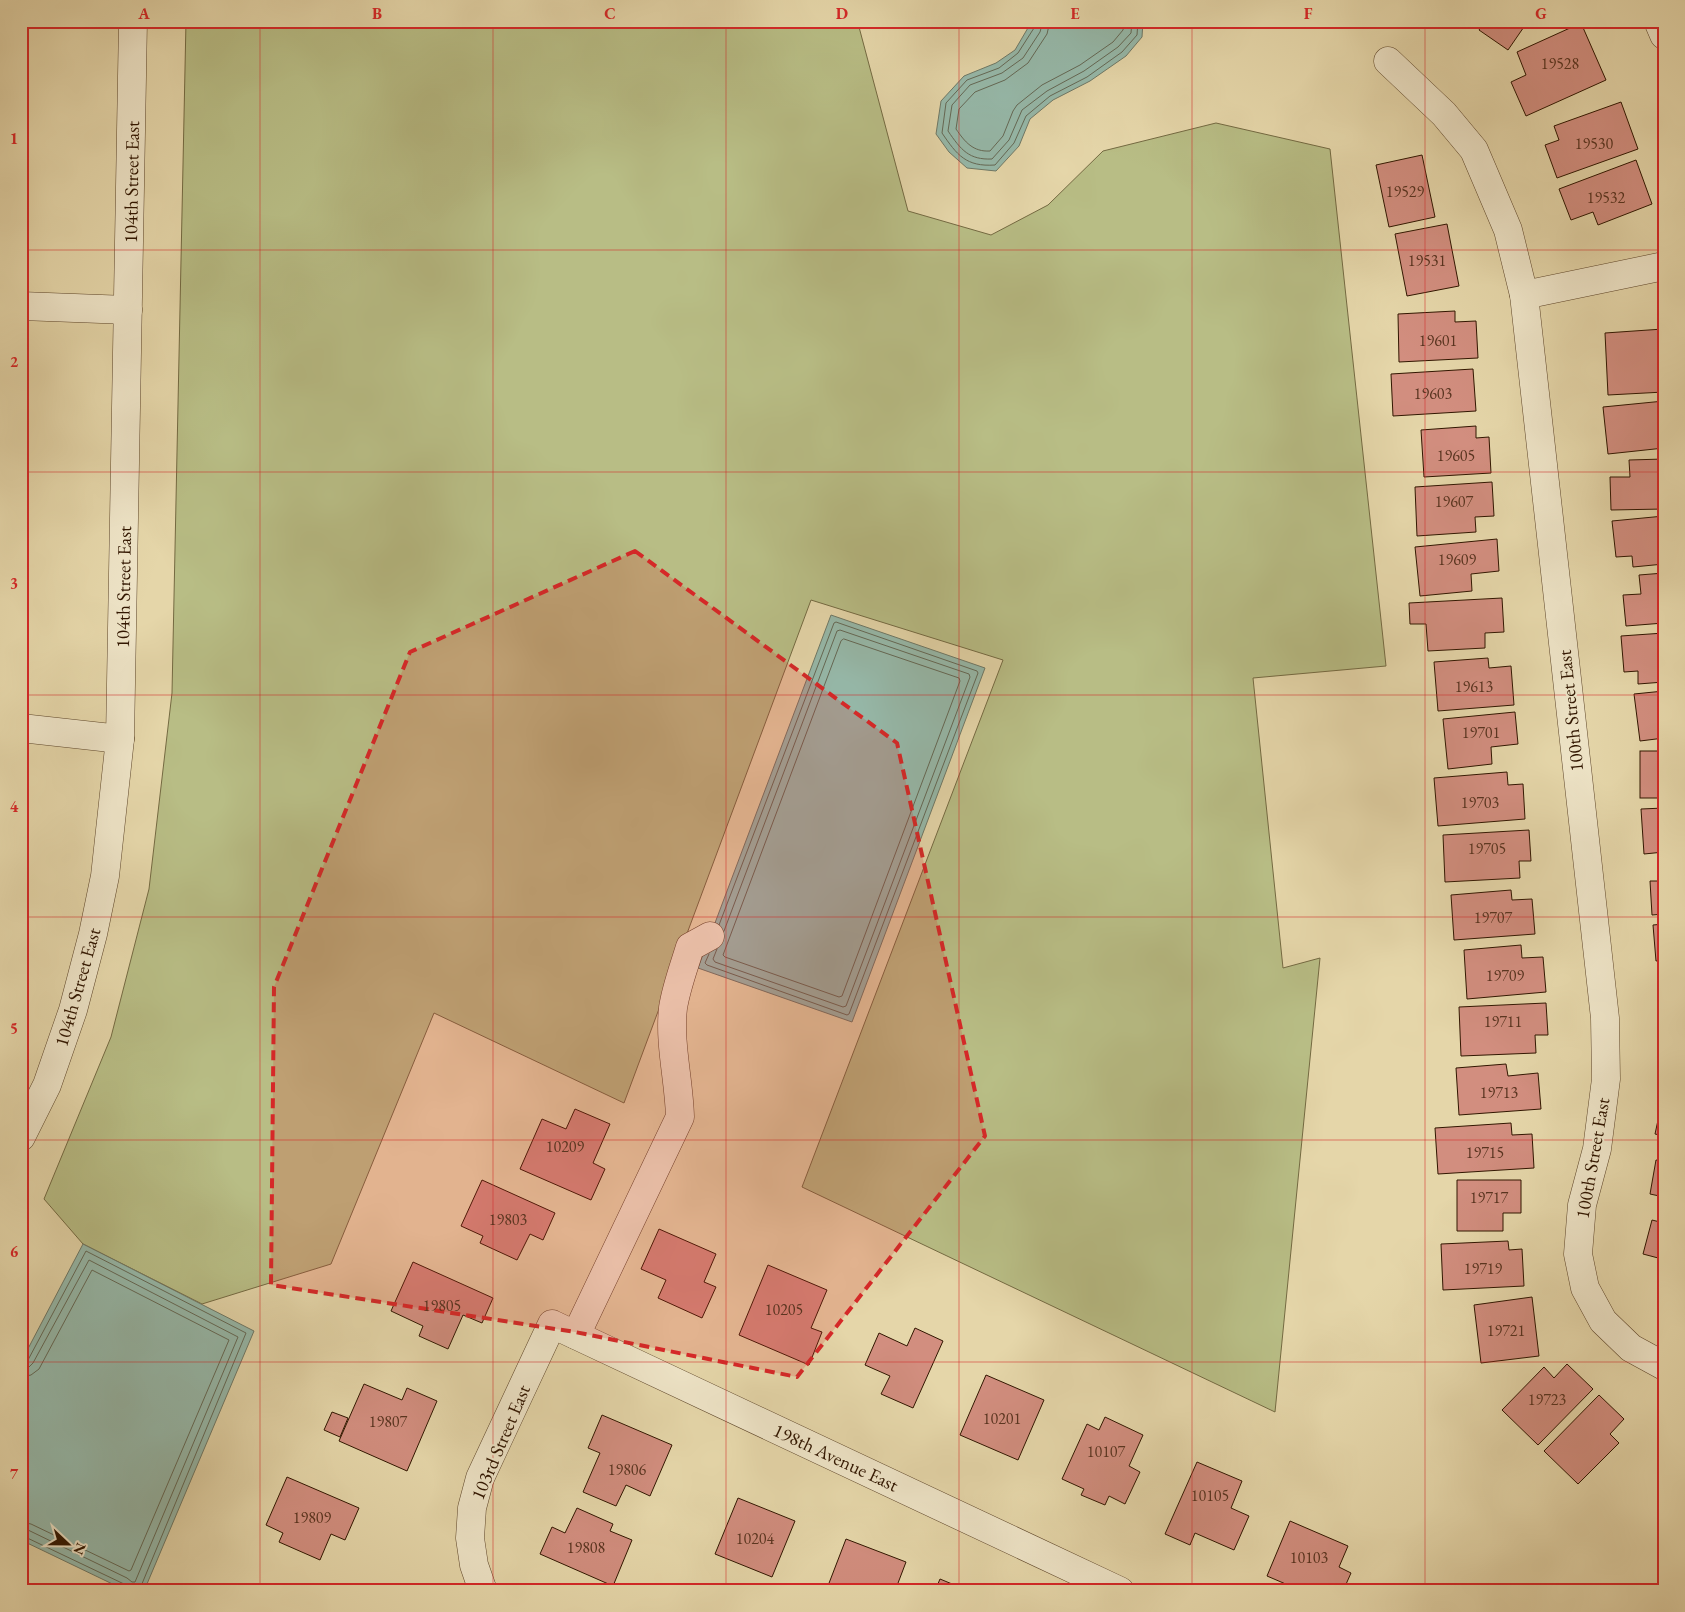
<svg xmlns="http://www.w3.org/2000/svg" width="1685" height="1612" font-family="'EB Garamond',serif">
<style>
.green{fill:#b8bd85;stroke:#746a42}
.water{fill:#96b9aa;stroke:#6e7866}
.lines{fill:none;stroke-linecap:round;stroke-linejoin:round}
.shore{stroke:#646855;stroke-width:1}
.building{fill:#d28e7f;stroke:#311600}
.minor-casing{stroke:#5e462a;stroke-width:29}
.minor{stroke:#eee4c7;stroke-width:28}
.marked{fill:#d62828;fill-opacity:0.2;stroke:#d62828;stroke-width:4;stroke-dasharray:10 6;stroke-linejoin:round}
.grid{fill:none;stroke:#d62828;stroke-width:1;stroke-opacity:0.55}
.labels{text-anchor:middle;stroke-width:4;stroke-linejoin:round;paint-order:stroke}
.number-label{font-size:16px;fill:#593420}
.street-label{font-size:19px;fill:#311600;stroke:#eee4c7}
.neatline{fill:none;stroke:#d62828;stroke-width:2}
.grid-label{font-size:16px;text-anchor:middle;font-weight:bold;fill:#d62828}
</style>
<rect width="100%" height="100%" fill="#e5d6a9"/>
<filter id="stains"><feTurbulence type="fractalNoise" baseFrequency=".004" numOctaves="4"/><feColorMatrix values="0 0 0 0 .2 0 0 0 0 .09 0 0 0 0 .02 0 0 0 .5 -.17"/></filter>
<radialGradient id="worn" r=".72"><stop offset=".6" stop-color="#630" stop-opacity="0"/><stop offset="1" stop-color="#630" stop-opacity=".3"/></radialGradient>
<polygon class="green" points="186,21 853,21 859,27 908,211 991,235 1048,205 1103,151 1216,123 1330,149 1386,666 1253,678 1283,968 1320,958 1275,1412 802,1187 1003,660 811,600 624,1103 434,1013 331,1264 202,1304 83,1244 44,1199 111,1037 149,889 172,693"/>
<g class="water">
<polygon points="1032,21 1143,21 1142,37 1126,56 1090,81 1053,100 1030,119 1019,146 996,171 967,168 949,152 936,134 941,101 964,76 996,63 1015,50"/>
<polygon points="831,615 985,668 852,1022 698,968"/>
<polygon points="83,1244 254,1331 144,1591 127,1591 21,1540 21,1362"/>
</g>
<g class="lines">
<g class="shore">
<path d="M 1036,21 L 1034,28 L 1018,53 L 999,68 L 967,80 L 946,103 L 942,133 C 957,155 966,167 995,165 L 1014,143 L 1026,116 L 1050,96 L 1087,77 L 1122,52 L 1137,35 L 1138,21"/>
<path d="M 1043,21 L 1040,32 L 1023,58 L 1002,73 L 970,85 L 952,105 L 948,131 C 961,150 969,160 992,159 L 1009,140 L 1022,110 L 1047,91 L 1084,71 L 1118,47 L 1131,33 L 1132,21"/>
<path d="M 1050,21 L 1047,34 L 1028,63 L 1005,80 L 975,92 L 959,109 L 956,129 C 965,142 973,152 990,151 L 1003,136 L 1013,111 L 1017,105 L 1042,85 L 1080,65 L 1113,42 L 1123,30 L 1124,21"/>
<polygon points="844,639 959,678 960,681 842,996 839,997 725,957 723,955 841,641"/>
<polyline points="717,949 713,959 715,962 843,1007 846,1006 970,677 969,674 840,630 837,631 724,931"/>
<polyline points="709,954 705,963 707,965 847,1015 849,1014 978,673 977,671 836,622 834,623 719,925"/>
<polyline points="21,1363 28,1360 86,1251 246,1333 139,1591"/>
<polyline points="21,1369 28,1368 33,1363 89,1260 238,1337 135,1582 132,1582 127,1578 28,1530 21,1529"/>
<polyline points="21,1377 31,1375 39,1369 92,1270 229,1340 131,1570 129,1571 31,1524 21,1522"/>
<polyline points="21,1535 124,1584 127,1587 128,1591"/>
</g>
</g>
<g class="building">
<polygon points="1485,21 1528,21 1508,50 1479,30"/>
<polygon points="1581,23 1606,80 1526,116 1511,82 1526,75 1517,52"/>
<polygon points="1621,102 1638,149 1557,178 1545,145 1559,140 1554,126"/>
<polygon points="1422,155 1435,217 1389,227 1376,165"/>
<polygon points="1636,160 1652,204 1598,225 1593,212 1571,220 1559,189"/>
<polygon points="1447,224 1459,286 1407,296 1395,234"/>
<polygon points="1455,311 1455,322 1476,321 1478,358 1399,362 1398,314"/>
<polygon points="1663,329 1664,392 1608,395 1605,333"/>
<polygon points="1473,369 1476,411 1393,416 1391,374"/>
<polygon points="1664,401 1664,448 1608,454 1603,407"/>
<polygon points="1476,426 1476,438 1489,437 1491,473 1424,477 1421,430"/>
<polygon points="1664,459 1664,509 1611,510 1610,477 1630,477 1629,460"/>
<polygon points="1492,482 1494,516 1475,517 1476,532 1417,536 1415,487"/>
<polygon points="1664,516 1664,564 1633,567 1632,556 1616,557 1612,521"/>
<polygon points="1497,539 1499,571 1471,574 1472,591 1420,596 1415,547"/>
<polygon points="1664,573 1664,623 1626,626 1623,595 1641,594 1639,575"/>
<polygon points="1502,598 1504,632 1485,633 1485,648 1428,651 1426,624 1410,624 1409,603"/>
<polygon points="1664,633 1664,682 1638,684 1638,671 1624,672 1621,636"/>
<polygon points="1488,658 1489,668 1511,666 1514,705 1438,711 1434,662"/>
<polygon points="1664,691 1664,738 1640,741 1634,694"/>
<polygon points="1515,712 1518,744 1491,747 1492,764 1448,769 1443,719"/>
<rect x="1640" y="751" width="24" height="47"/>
<polygon points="1507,772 1508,785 1523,784 1525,819 1438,826 1434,778"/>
<polygon points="1664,808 1664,852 1644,854 1641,809"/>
<polygon points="1529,830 1531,861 1519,861 1520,878 1445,882 1443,835"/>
<polygon points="1662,866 1664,866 1664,914 1652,915 1650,881 1663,881"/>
<polygon points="1511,890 1512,900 1532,899 1535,934 1454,940 1451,895"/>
<polygon points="1664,924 1664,960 1656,961 1653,925"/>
<polygon points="1521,945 1522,958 1543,957 1546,992 1467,999 1464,950"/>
<polygon points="1546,1003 1548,1035 1535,1035 1536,1053 1461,1056 1459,1007"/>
<polygon points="1506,1064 1508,1076 1538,1073 1541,1109 1459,1115 1456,1068"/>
<polygon points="1663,1097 1664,1097 1664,1136 1655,1134"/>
<polygon points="575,1109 610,1124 593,1163 605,1169 591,1200 520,1169 542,1119 566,1129"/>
<polygon points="1511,1123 1512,1135 1532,1134 1534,1168 1438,1174 1435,1128"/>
<polygon points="1656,1160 1664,1161 1664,1197 1650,1194"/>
<polygon points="482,1180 555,1213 543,1240 530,1234 517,1260 480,1243 483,1236 461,1226"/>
<polygon points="1457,1180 1521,1180 1521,1213 1503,1213 1503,1231 1457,1231"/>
<polygon points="1652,1220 1664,1223 1664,1275 1659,1273 1662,1259 1643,1254"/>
<polygon points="659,1229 716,1254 704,1282 716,1287 702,1318 658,1298 666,1280 641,1269"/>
<polygon points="1508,1241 1509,1250 1522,1249 1524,1286 1443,1290 1441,1244"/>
<polygon points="413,1262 493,1298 482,1323 463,1315 448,1349 419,1336 423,1326 391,1311"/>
<polygon points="768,1265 827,1290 811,1328 822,1332 809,1365 739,1335"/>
<polygon points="1532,1297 1539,1356 1481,1363 1474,1305"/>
<polygon points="915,1328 943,1341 913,1408 881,1394 890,1376 865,1365 879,1333 907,1346"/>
<polygon points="1567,1364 1593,1389 1538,1445 1502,1410 1544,1367 1554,1378"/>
<polygon points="986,1375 1044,1400 1018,1460 960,1435"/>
<polygon points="364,1384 402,1400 407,1388 437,1401 407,1471 339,1441"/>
<polygon points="1599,1395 1624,1419 1610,1434 1619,1443 1578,1484 1544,1451"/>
<polygon points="332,1412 348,1418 340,1437 324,1430"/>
<polygon points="602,1415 672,1445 650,1496 626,1485 616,1506 583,1492 600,1453 588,1448"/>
<polygon points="1105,1417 1143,1435 1129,1466 1140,1472 1125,1504 1109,1496 1105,1505 1081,1495 1084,1489 1062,1479 1087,1424 1099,1430"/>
<polygon points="1197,1462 1242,1481 1231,1508 1249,1516 1234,1550 1195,1533 1190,1545 1165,1534"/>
<polygon points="287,1477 359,1508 345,1540 331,1534 320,1560 279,1542 283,1533 266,1525"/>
<polygon points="738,1498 795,1521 772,1577 715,1554"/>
<polygon points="577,1508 613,1524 610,1531 632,1540 613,1586 540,1554 552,1527 565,1533"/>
<polygon points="1290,1521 1348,1546 1339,1567 1351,1573 1343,1591 1302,1591 1267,1576"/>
<polygon points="846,1539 906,1562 895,1591 826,1591"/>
<polygon points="940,1579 969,1591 935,1591"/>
</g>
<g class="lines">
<g class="minor-casing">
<g id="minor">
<polyline points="1658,21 1664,35"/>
<polyline points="1388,61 1444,114 1474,150 1508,230 1524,295 1605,1018 1606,1079 1597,1149 1582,1205 1578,1254 1585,1288 1603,1321 1631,1348 1664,1366"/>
<polyline points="1524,295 1664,266"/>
<polyline points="21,306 128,310"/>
<polyline points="21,728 120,739"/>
<polyline points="21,1137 47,1085 73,1010 93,934 105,876 120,739 133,21"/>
<path d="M 576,1335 L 680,1117 C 679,1080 669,1044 673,1008 C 676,988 684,967 690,947 L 710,936"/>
<polyline points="483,1591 474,1565 470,1538 472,1508 480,1478 552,1324 1120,1591"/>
</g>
</g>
<use href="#minor" class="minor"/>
</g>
<path class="marked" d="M 635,551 L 897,743 L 985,1136 L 797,1377 L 575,1332 L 271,1285 L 274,987 L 410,652 Z"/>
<path class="grid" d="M 260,21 L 260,1591M 493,21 L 493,1591M 726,21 L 726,1591M 959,21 L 959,1591M 1192,21 L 1192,1591M 1425,21 L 1425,1591M 21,250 L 1664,250M 21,472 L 1664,472M 21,695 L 1664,695M 21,917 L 1664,917M 21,1140 L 1664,1140M 21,1362 L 1664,1362"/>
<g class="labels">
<g class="number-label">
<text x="1560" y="69">19528</text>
<text x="1594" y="149">19530</text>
<text x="1405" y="197">19529</text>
<text x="1606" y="203">19532</text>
<text x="1427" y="266">19531</text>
<text x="1438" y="346">19601</text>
<text x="1433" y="399">19603</text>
<text x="1456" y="461">19605</text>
<text x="1454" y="507">19607</text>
<text x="1457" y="565">19609</text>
<text x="1474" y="692">19613</text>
<text x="1481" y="738">19701</text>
<text x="1480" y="808">19703</text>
<text x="1487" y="854">19705</text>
<text x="1493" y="923">19707</text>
<text x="1505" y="981">19709</text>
<text x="1503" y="1027">19711</text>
<text x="1499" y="1098">19713</text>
<text x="565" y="1152">10209</text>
<text x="1485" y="1158">19715</text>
<text x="1489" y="1203">19717</text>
<text x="508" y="1225">19803</text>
<text x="1483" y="1274">19719</text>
<text x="442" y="1311">19805</text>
<text x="784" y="1315">10205</text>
<text x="1506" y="1336">19721</text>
<text x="1547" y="1405">19723</text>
<text x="1002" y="1424">10201</text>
<text x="388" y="1427">19807</text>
<text x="1106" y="1457">10107</text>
<text x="627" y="1475">19806</text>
<text x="1210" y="1501">10105</text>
<text x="312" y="1523">19809</text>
<text x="755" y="1544">10204</text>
<text x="586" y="1553">19808</text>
<text x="1309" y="1563">10103</text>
</g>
<g class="street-label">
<text transform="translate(131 182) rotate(-89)" y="7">104th Street East</text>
<text transform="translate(123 587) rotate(-89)" y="7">104th Street East</text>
<text transform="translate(1570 711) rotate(-96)" y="7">100th Street East</text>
<text transform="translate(77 987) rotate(-74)" y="7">104th Street East</text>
<text transform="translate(1592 1158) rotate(-80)" y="7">100th Street East</text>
<text transform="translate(500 1442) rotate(-67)" y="7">103rd Street East</text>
<text transform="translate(836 1457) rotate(25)" y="7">198th Avenue East</text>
</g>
</g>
<rect width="1685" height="1612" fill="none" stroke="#e5d6a9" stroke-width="55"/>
<g transform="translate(68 1544) rotate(112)" stroke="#eee4c7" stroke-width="4" paint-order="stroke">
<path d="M0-4L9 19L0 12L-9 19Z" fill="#311600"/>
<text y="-8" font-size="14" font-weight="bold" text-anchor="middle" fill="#311600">N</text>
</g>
<rect x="28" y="28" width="1630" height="1556" class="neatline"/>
<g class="grid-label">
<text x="144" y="19">A</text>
<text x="377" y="19">B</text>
<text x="610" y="19">C</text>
<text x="842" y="19">D</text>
<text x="1075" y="19">E</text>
<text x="1308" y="19">F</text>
<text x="1541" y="19">G</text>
<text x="14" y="144">1</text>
<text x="14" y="367">2</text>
<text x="14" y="589">3</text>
<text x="14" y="812">4</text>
<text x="14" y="1034">5</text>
<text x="14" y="1257">6</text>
<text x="14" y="1479">7</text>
</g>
<rect width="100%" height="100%" filter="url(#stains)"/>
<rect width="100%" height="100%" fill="url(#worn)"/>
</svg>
